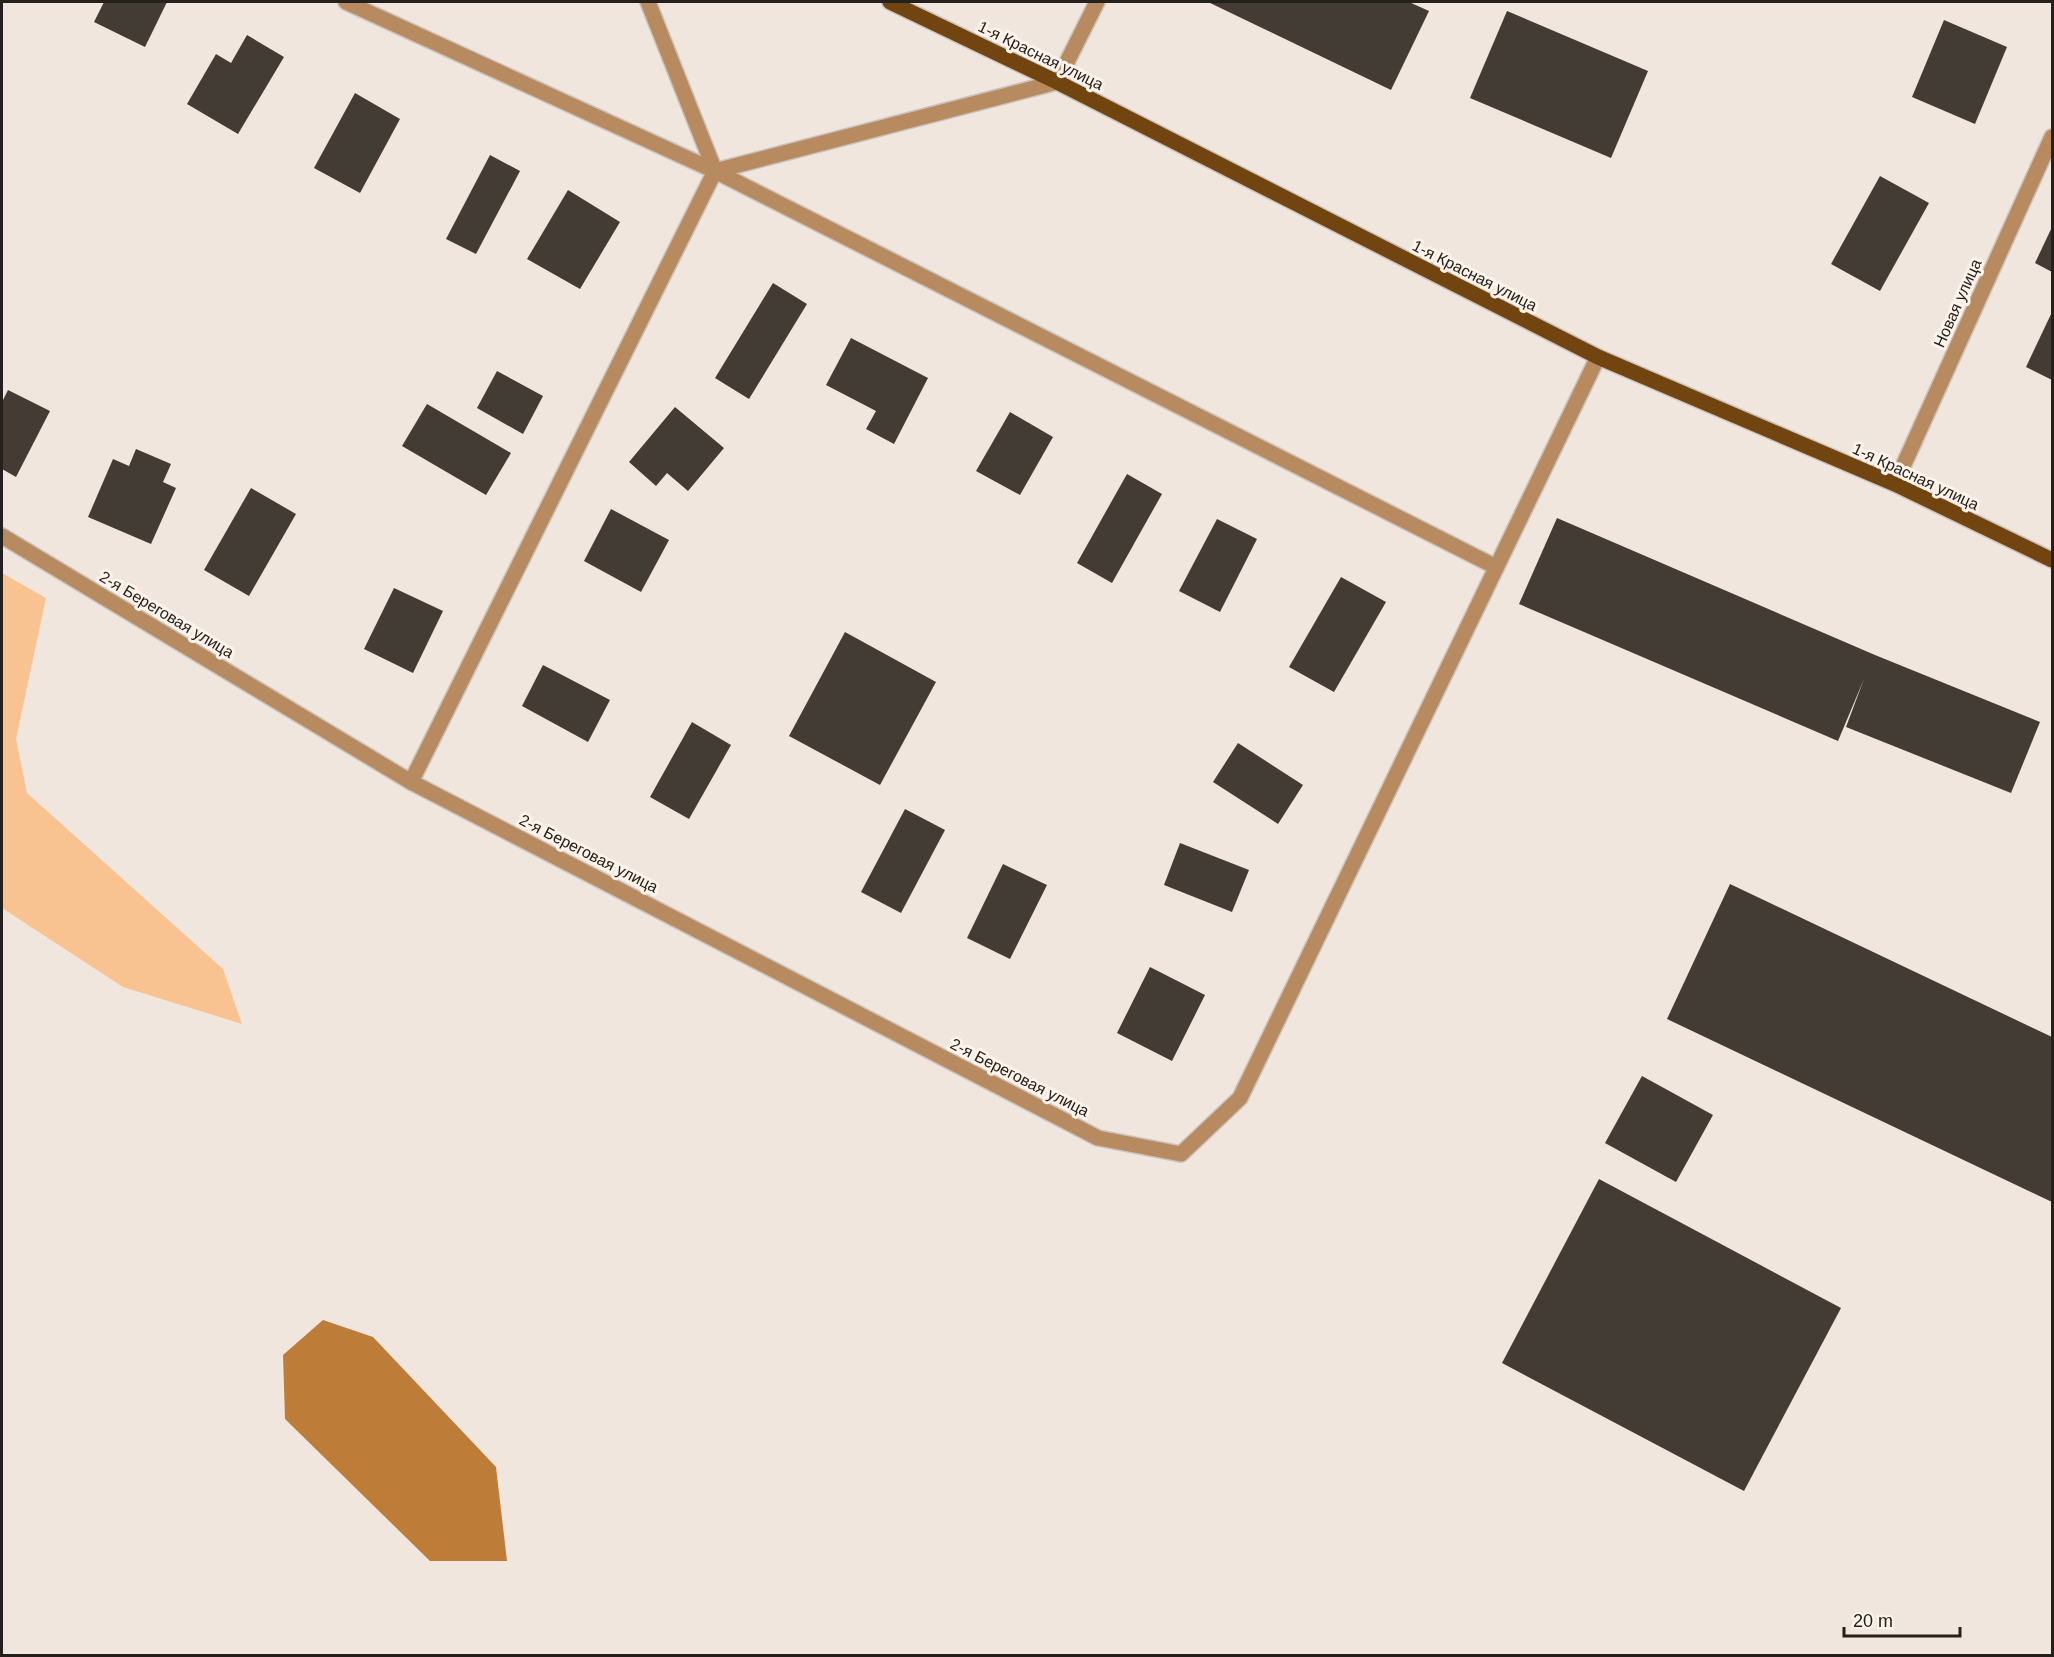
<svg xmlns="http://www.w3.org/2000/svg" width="2054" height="1657" font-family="Arial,sans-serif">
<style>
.green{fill:#f9c391}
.water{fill:#be7c39}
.building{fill:#433c35}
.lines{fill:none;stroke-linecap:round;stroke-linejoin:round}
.minor-casing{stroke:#cbc2bb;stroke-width:18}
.major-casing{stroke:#cbc2bb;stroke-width:18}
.minor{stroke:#b78a60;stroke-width:15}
.major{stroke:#724410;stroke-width:15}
.labels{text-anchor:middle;stroke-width:6;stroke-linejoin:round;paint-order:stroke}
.street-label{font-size:16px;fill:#24201d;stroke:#fdf3eb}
</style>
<rect width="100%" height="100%" fill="#f0e6de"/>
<polygon class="green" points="2,573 46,598 16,739 27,793 223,969 242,1024 123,987 2,908"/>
<polygon class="water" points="323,1320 373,1337 496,1467 507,1561 430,1561 285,1419 283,1355"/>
<g class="building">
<polygon points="104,2 167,2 145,47 94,22"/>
<polygon points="1208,2 1409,2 1429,11 1391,90"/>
<polygon points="1507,11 1648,71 1611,158 1470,98"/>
<polygon points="1944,20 2007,47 1975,124 1912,97"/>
<polygon points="247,35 284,57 238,134 187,104 216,54 231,63"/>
<polygon points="355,93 400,119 360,193 314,168"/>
<polygon points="490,155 520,171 476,254 446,239"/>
<polygon points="1880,176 1929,203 1880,291 1831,264"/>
<polygon points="568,190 620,222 580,289 527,259"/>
<polygon points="2052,227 2052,272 2035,263"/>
<polygon points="773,283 807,304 749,399 715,378"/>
<polygon points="2052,312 2052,380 2026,367"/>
<polygon points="851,338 928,378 894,444 866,429 876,411 826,385"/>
<polygon points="497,371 543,396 523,434 477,408"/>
<polygon points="8,390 50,411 16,477 2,469 2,402"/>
<polygon points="427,404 511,453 486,495 402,446"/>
<polygon points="675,407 724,448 688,491 667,473 656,486 629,462"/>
<polygon points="1010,412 1053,437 1020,495 976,471"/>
<polygon points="136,449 171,464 163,482 176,488 151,544 88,517 113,459 129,466"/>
<polygon points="1127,474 1162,494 1112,583 1077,563"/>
<polygon points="251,488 296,514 249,596 204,570"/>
<polygon points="611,509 669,540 641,592 584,561"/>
<polygon points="1557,518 1875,655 2040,722 2011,793 1846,727 1864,679 1838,741 1519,604"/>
<polygon points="1217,519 1257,539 1220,612 1179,591"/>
<polygon points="1341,577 1386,602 1334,692 1289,667"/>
<polygon points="394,588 443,611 413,673 364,649"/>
<polygon points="845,632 936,682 880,785 789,736"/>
<polygon points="543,665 610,700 588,742 522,706"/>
<polygon points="692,722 731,745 689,819 650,797"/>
<polygon points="1238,743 1303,785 1278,824 1213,782"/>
<polygon points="905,809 945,830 901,913 861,892"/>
<polygon points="1180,843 1249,870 1232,912 1164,885"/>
<polygon points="1003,864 1047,885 1010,959 967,938"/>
<polygon points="1730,884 2052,1037 2052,1202 1667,1019"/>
<polygon points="1150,967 1205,995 1172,1061 1117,1033"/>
<polygon points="1642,1076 1713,1115 1676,1182 1605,1143"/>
<polygon points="1599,1179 1841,1308 1744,1491 1502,1363"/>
</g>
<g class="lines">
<g class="minor-casing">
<g id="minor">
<polyline points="346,2 715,171 1496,567"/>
<polyline points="648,2 715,171"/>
<polyline points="1895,484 2052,137"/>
<polyline points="2,536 411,782 1098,1138 1181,1154 1240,1098 1598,357"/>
<polyline points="411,782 715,171 1057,82 1097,2"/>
</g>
</g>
<g class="major-casing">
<polyline id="major" points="890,2 1057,82 1598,357 1895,484 2052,560"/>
</g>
<use href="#minor" class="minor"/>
<use href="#major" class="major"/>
</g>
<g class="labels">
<g class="street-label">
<text transform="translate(1041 55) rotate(26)" y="6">1-я Красная улица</text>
<text transform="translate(1475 275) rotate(27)" y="6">1-я Красная улица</text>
<text transform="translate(1957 303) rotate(-66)" y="6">Новая улица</text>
<text transform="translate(1916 476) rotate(25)" y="6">1-я Красная улица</text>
<text transform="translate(167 614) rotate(31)" y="6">2-я Береговая улица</text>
<text transform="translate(589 853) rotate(27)" y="6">2-я Береговая улица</text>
<text transform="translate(1020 1077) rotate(27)" y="6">2-я Береговая улица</text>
</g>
</g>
<rect width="2054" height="1657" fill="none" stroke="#24201d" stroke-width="6"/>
<path d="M1844 1627v9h116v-9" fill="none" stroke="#24201d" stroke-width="3"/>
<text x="1853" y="1627" font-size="18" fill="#24201d" stroke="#fdf3eb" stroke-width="4.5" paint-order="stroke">20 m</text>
</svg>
